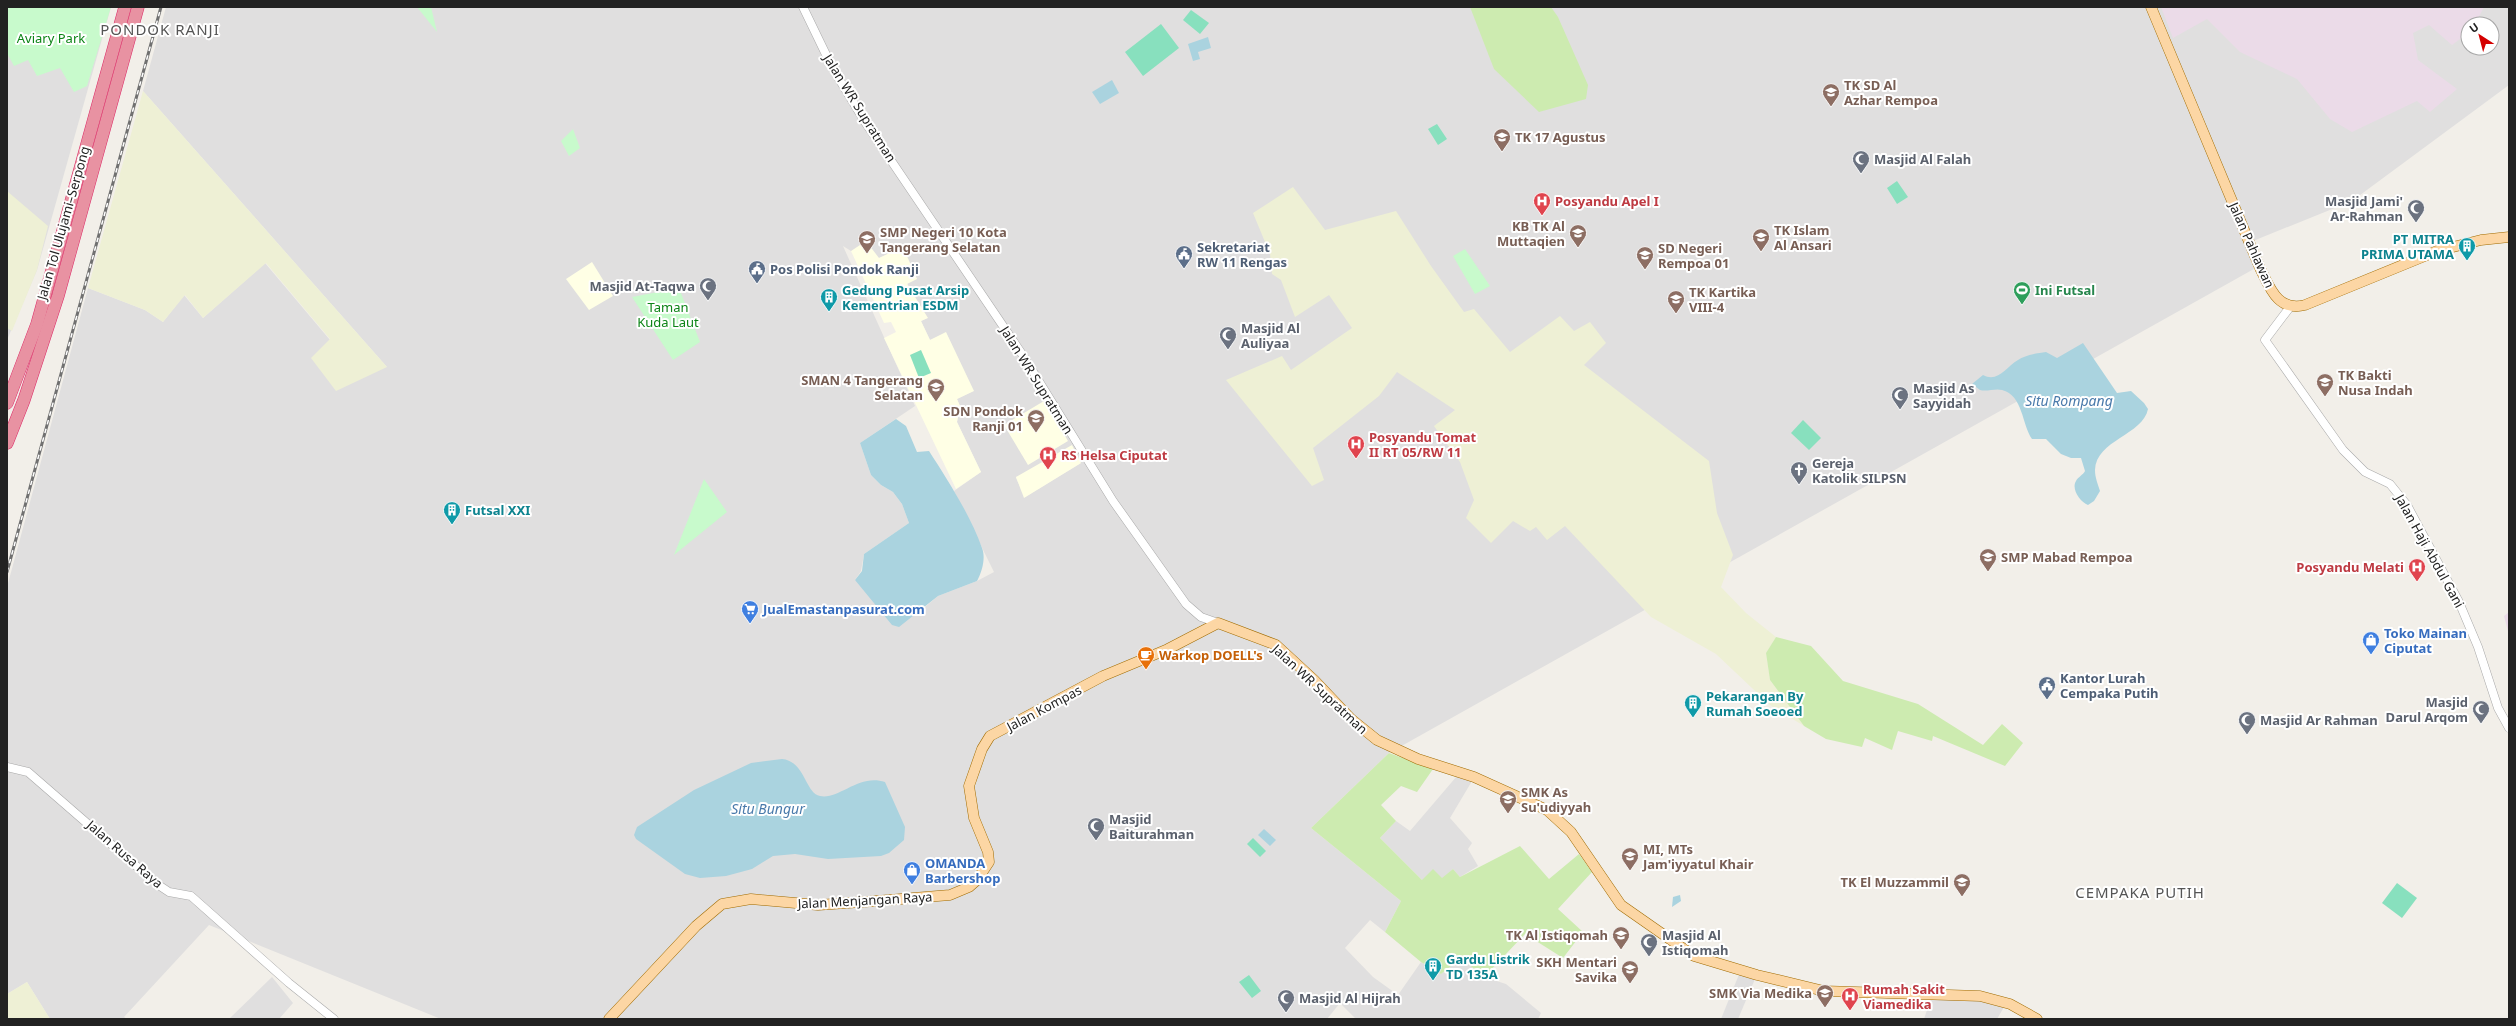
<svg xmlns="http://www.w3.org/2000/svg" width="2516" height="1026" font-family="'Noto Sans',sans-serif">
<style>
.residential{fill:#e0dfdf;fill-rule:evenodd}
.industrial{fill:#ebdbe8}
.education{fill:#ffffe5}
.farmland{fill:#eef0d5}
.grass{fill:#cdebb0}
.park{fill:#c8facc}
.pitch{fill:#88e0be}
.water{fill:#aad3df}
.lines{fill:none;stroke-linecap:round;stroke-linejoin:round}
.minor-casing{stroke:#a9a9a9;stroke-width:9}
.major-casing{stroke:#a06b00;stroke-width:11}
.highway-casing{stroke:#dc2a67;stroke-width:13}
.minor{stroke:#fff;stroke-width:8}
.major{stroke:#fcd6a4;stroke-width:10}
.highway{stroke:#e892a2;stroke-width:12}
.rail-casing{stroke:#707070;stroke-width:3}
.rail{stroke:#fff;stroke-width:1.5;stroke-dasharray:4.5;stroke-linecap:butt}
.labels{text-anchor:middle;stroke-width:4;stroke-linejoin:round;paint-order:stroke}
.park-label{font-size:13px;fill:#0c8416;stroke:#fff}
.education-label{font-size:13px;font-weight:bold;fill:#785e54;stroke:#fff;text-anchor:start}
.street-label{font-size:13px;fill:#222;stroke:#fff}
.worship-label{font-size:13px;font-weight:bold;fill:#5b616d;stroke:#fff;text-anchor:start}
.health-label{font-size:13px;font-weight:bold;fill:#be3a42;stroke:#fff;text-anchor:start}
.culture-label{font-size:13px;font-weight:bold;fill:#0d838f;stroke:#fff;text-anchor:start}
.service-label{font-size:13px;font-weight:bold;fill:#4e5e75;stroke:#fff;text-anchor:start}
.leisure-label{font-size:13px;font-weight:bold;fill:#27864d;stroke:#fff;text-anchor:start}
.shop-label{font-size:13px;font-weight:bold;fill:#366cbe;stroke:#fff;text-anchor:start}
.food-label{font-size:13px;font-weight:bold;fill:#c56008;stroke:#fff;text-anchor:start}
.water-label{font-size:14px;font-style:italic;fill:#4a7aab;stroke:#fff}
.quarter-label{font-size:15px;letter-spacing:1px;fill:#555;stroke:#fff}
</style>
<rect width="100%" height="100%" fill="#f2efe9"/>
<g class="residential">
<polygon points="7,7 111,7 37,270 7,340"/>
<path d="M 166,7 L 2509,7 L 2509,85 L 2352,201 L 2253,241 L 2261,265 L 1389,753 L 1311,828 L 1401,901 L 1385,932 L 1370,920 L 1345,948 L 1373,977 L 1398,995 L 1421,962 L 1441,974 L 1461,958 L 1484,977 L 1506,984 L 1541,1013 L 1538,1019 L 1356,1019 L 1340,1003 L 1327,1019 L 441,1019 L 209,925 L 124,1017 L 127,1019 L 50,1019 L 27,982 L 7,994 L 7,587 L 88,288 L 145,310 L 163,322 L 184,295 L 203,318 L 265,263 L 330,340 L 387,367 L 143,91 ZM 2468,24 L 2492,24 L 2492,48 L 2468,48 ZM 843,246 L 851,251 L 879,258 L 903,247 L 907,283 L 927,318 L 921,321 L 930,340 L 946,333 L 973,391 L 957,399 L 960,406 L 957,422 L 981,472 L 954,491 L 994,572 L 977,581 L 938,596 L 918,613 L 855,580 L 861,571 L 864,554 L 909,523 L 902,504 L 893,492 L 881,485 L 871,475 L 860,443 L 915,406 ZM 1081,463 L 1025,497 L 1016,478 L 1016,477 ZM 1118,664 L 1132,666 L 1096,675 Z"/>
<polygon points="1457,776 1472,781 1450,818 1472,843 1468,849 1478,866 1460,877 1453,869 1442,879 1422,880 1380,838 1396,821 1410,831"/>
<polygon points="1740,972 1755,979 1738,1019 1721,1019"/>
<polygon points="272,977 293,1003 279,1019 229,1019"/>
<polygon points="1931,998 1994,1002 2004,1007 1997,1019 1924,1019"/>
</g>
<g class="industrial">
<polygon points="2161,7 2484,7 2475,24 2468,24 2468,33 2452,45 2429,25 2413,33 2418,60 2457,89 2430,112 2417,101 2352,132 2330,119 2297,79 2240,52 2207,19 2173,38"/>
<polygon points="2509,612 2509,635 2504,616"/>
</g>
<g class="education">
<polygon points="866,241 879,258 903,247 917,279 907,284 928,318 921,321 930,340 946,332 974,391 957,399 960,406 957,422 981,472 956,489 884,338 896,332 891,322 884,323 851,251"/>
<polygon points="592,262 613,296 589,310 566,279"/>
<polygon points="1044,401 1068,441 1028,465 1004,425"/>
<polygon points="1072,445 1081,463 1024,498 1016,477"/>
</g>
<g class="farmland">
<polygon points="143,91 387,367 336,391 311,358 330,339 266,263 203,318 185,295 163,322 145,310 88,288"/>
<polygon points="1293,187 1325,230 1396,211 1431,266 1464,312 1474,309 1510,352 1560,316 1574,331 1590,322 1606,343 1584,365 1709,461 1717,513 1733,555 1721,587 1746,613 1776,637 1766,653 1770,680 1804,726 1770,705 1716,654 1651,617 1565,526 1547,540 1536,527 1530,531 1513,521 1491,543 1466,518 1474,500 1460,462 1434,426 1455,410 1397,372 1379,396 1313,448 1324,480 1312,486 1226,380 1282,356 1291,370 1352,328 1329,295 1295,317 1281,280 1272,274 1270,254 1253,213"/>
<polygon points="7,191 48,226 37,270 12,331 7,328"/>
<polygon points="27,982 50,1019 7,1019 7,994"/>
</g>
<g class="grass">
<polygon points="1470,7 1551,7 1558,17 1588,85 1586,99 1539,112 1494,69"/>
<polygon points="1776,637 1811,646 1843,681 1918,704 1983,745 2002,724 2023,743 2005,766 1933,736 1932,741 1898,731 1892,750 1865,738 1862,747 1826,739 1804,726 1770,680 1766,653"/>
<polygon points="1389,753 1433,769 1417,792 1401,786 1381,805 1396,821 1380,838 1422,880 1433,869 1442,878 1453,869 1460,877 1520,846 1549,879 1579,854 1592,872 1558,909 1583,932 1563,958 1525,934 1484,977 1461,958 1441,974 1421,962 1385,932 1401,901 1311,828"/>
</g>
<g class="park">
<polygon points="7,7 111,7 87,86 74,92 60,68 37,76 28,60 14,66 7,53"/>
<polygon points="417,7 431,7 437,32"/>
<polygon points="573,129 580,148 569,156 561,141"/>
<polygon points="1465,249 1490,286 1475,294 1453,256"/>
<polygon points="679,288 700,342 673,360 632,297"/>
<polygon points="704,479 727,512 674,555"/>
</g>
<g class="pitch">
<polygon points="1191,10 1209,23 1200,34 1183,20"/>
<polygon points="1161,24 1179,48 1143,76 1125,52"/>
<polygon points="1437,124 1447,139 1438,145 1428,129"/>
<polygon points="1897,181 1908,197 1897,204 1887,188"/>
<polygon points="921,350 931,373 919,378 910,355"/>
<polygon points="1803,420 1821,438 1809,450 1791,433"/>
<polygon points="1253,838 1266,851 1260,857 1247,844"/>
<polygon points="2397,883 2417,898 2402,918 2382,903"/>
<polygon points="1249,975 1261,991 1252,998 1239,982"/>
</g>
<g class="water">
<polygon points="1208,37 1211,48 1198,52 1200,59 1193,61 1188,44"/>
<polygon points="1112,80 1119,93 1100,104 1092,92"/>
<path d="M 2083,343 L 2117,393 L 2131,391 L 2144,403 L 2148,409 C 2143,435 2096,440 2095,470 C 2095,478 2098,484 2100,491 L 2094,501 L 2088,505 C 2080,502 2071,489 2076,481 C 2078,477 2083,475 2085,471 L 2081,458 L 2071,458 L 2061,454 L 2046,439 L 2032,439 C 2022,425 2023,395 2002,390 C 1995,388 1987,392 1980,390 L 1972,384 L 1983,375 C 1998,383 2006,367 2018,360 C 2025,355 2038,353 2046,352 L 2057,358 Z"/>
<path d="M 896,419 L 906,426 L 917,452 L 929,451 C 947,479 971,516 982,548 C 986,558 982,572 977,581 L 938,596 L 899,627 L 892,625 L 855,580 L 862,571 L 864,554 L 909,523 L 902,504 L 893,492 L 881,485 L 871,475 L 860,443 Z"/>
<path d="M 782,759 C 805,761 805,793 820,796 C 839,800 859,773 885,782 L 905,827 L 904,840 L 889,853 L 881,856 L 828,859 L 795,854 L 773,856 L 752,869 L 726,876 L 700,878 L 685,874 L 636,839 L 634,835 L 637,827 L 694,790 L 751,763 Z"/>
<polygon points="1264,829 1276,840 1270,846 1258,835"/>
<polygon points="1680,895 1681,901 1672,907 1673,897"/>
</g>
<g class="lines">
<g class="minor-casing">
<g id="minor">
<polyline points="803,7 833,69 865,122 1024,357 1113,501 1186,604 1201,617 1218,623"/>
<polyline points="2290,307 2265,340 2343,450 2365,472 2390,484 2407,505 2459,602 2478,647 2498,708 2509,728"/>
<polyline points="7,767 28,772 157,884 169,892 191,896 289,983 334,1019"/>
</g>
</g>
<g class="major-casing">
<g id="major">
<path d="M 2151,7 L 2260,268 C 2270,288 2278,312 2305,305 L 2437,251 L 2481,240 L 2509,237"/>
<polyline points="609,1019 696,926 722,904 751,899 818,905 876,901 950,895 969,887 977,880 989,862 988,852 974,818 969,786 982,749 990,736 1103,676 1168,649 1218,623 1276,645 1314,680 1351,719 1377,740 1418,759 1474,777 1547,810 1571,832 1621,905 1694,956 1757,975 1824,991 1980,996 2010,1004 2037,1019"/>
</g>
</g>
<g class="highway-casing">
<g id="highway">
<polyline points="7,403 37,324 125,7"/>
<polyline points="7,443 24,400 58,296 138,7"/>
</g>
</g>
<use href="#minor" class="minor"/>
<use href="#major" class="major"/>
<use href="#highway" class="highway"/>
<g class="rail-casing">
<polyline id="rail" points="7,572 161,7"/>
</g>
<use href="#rail" class="rail"/>
</g>
<defs>
<g id="school-pin" transform="scale(0.9)"><path d="M0 17L-7.5 6A9.5 9.5 0 1 1 7.5 6Z" fill="#8d6e63" stroke="#fff"/><path d="M0-5L7-2L0 1L-7-2ZM-4 1L0 2.5L4 1V4Q0 6-4 4Z" fill="#fff"/></g>
<g id="mosque-pin" transform="scale(0.9)"><path d="M0 17L-7.5 6A9.5 9.5 0 1 1 7.5 6Z" fill="#6b7280" stroke="#fff"/><path d="M3.5-4.9A6 6 0 1 0 3.5 4.9A5 5 0 1 1 3.5-4.9Z" fill="#fff"/></g>
<g id="hospital-pin" transform="scale(0.9)"><path d="M0 17L-7.5 6A9.5 9.5 0 1 1 7.5 6Z" fill="#e0444e" stroke="#fff"/><path d="M-5-5h3v3.5h4V-5h3V5h-3V1.5h-4V5h-3Z" fill="#fff"/></g>
<g id="building-pin" transform="scale(0.9)"><path d="M0 17L-7.5 6A9.5 9.5 0 1 1 7.5 6Z" fill="#0f9aa8" stroke="#fff"/><path d="M-4-6H4V6H1V3H-1V6H-4ZM-2.5-4.3h1.7v1.8h-1.7ZM.8-4.3h1.7v1.8H.8ZM-2.5-1h1.7V.8h-1.7ZM.8-1h1.7V.8H.8Z" fill="#fff"/></g>
<g id="civic-pin" transform="scale(0.9)"><path d="M0 17L-7.5 6A9.5 9.5 0 1 1 7.5 6Z" fill="#5c6f8a" stroke="#fff"/><path d="M-.6-6.5H3V-4.5H.6V-3L4-1V1h2V6H-6V1h2V-1L-.6-3ZM-1.2 2.5V6h2.4V2.5Z" fill="#fff"/></g>
<g id="stadium-pin" transform="scale(0.9)"><path d="M0 17L-7.5 6A9.5 9.5 0 1 1 7.5 6Z" fill="#2e9e5b" stroke="#fff"/><path d="M0-5a6.5 5 0 1 0 0 10a6.5 5 0 1 0 0-10ZM-3.5-1.8h7v3.6h-7Z" fill="#fff"/></g>
<g id="church-pin" transform="scale(0.9)"><path d="M0 17L-7.5 6A9.5 9.5 0 1 1 7.5 6Z" fill="#6b7280" stroke="#fff"/><path d="M-1.2-6h2.4v3.5h3.3v2.4h-3.3V6h-2.4V-.1h-3.3v-2.4h3.3Z" fill="#fff"/></g>
<g id="supermarket-pin" transform="scale(0.9)"><path d="M0 17L-7.5 6A9.5 9.5 0 1 1 7.5 6Z" fill="#3f7fe0" stroke="#fff"/><path d="M-6-5.5h2.5l.6 2H6L4.5 2H-2.5L-4.4-4H-6ZM-1.5 3.2a1.3 1.3 0 1 0 .1 0ZM3 3.2a1.3 1.3 0 1 0 .1 0Z" fill="#fff"/></g>
<g id="shop-pin" transform="scale(0.9)"><path d="M0 17L-7.5 6A9.5 9.5 0 1 1 7.5 6Z" fill="#3f7fe0" stroke="#fff"/><path d="M-5-2.5h2.3a2.7 3.5 0 0 1 5.4 0H5L5.5 6h-11ZM-1.5-2.5h3a1.5 2.3 0 0 0-3 0Z" fill="#fff"/></g>
<g id="cafe-pin" transform="scale(0.9)"><path d="M0 17L-7.5 6A9.5 9.5 0 1 1 7.5 6Z" fill="#e8710a" stroke="#fff"/><path d="M-5.5-4.5H6V0H3Q3 3.5 0 3.5H-2.5Q-5.5 3.5-5.5 0ZM3-3.2v2h1.7v-2ZM-6 4.5H4V6H-6Z" fill="#fff"/></g>
</defs>
<g fill-rule="evenodd">
<use href="#school-pin" x="1831" y="92"/>
<use href="#school-pin" x="1502" y="137"/>
<use href="#mosque-pin" x="1861" y="159"/>
<use href="#hospital-pin" x="1542" y="201"/>
<use href="#mosque-pin" x="2416" y="208"/>
<use href="#school-pin" x="1578" y="233"/>
<use href="#school-pin" x="1761" y="237"/>
<use href="#school-pin" x="867" y="239"/>
<use href="#building-pin" x="2467" y="246"/>
<use href="#civic-pin" x="1184" y="254"/>
<use href="#school-pin" x="1645" y="255"/>
<use href="#civic-pin" x="757" y="269"/>
<use href="#mosque-pin" x="708" y="286"/>
<use href="#stadium-pin" x="2022" y="290"/>
<use href="#building-pin" x="829" y="297"/>
<use href="#school-pin" x="1676" y="299"/>
<use href="#mosque-pin" x="1228" y="335"/>
<use href="#school-pin" x="2325" y="382"/>
<use href="#school-pin" x="936" y="387"/>
<use href="#mosque-pin" x="1900" y="395"/>
<use href="#school-pin" x="1036" y="418"/>
<use href="#hospital-pin" x="1356" y="444"/>
<use href="#hospital-pin" x="1048" y="455"/>
<use href="#church-pin" x="1799" y="470"/>
<use href="#building-pin" x="452" y="510"/>
<use href="#school-pin" x="1988" y="557"/>
<use href="#hospital-pin" x="2417" y="567"/>
<use href="#supermarket-pin" x="750" y="609"/>
<use href="#shop-pin" x="2371" y="640"/>
<use href="#cafe-pin" x="1146" y="655"/>
<use href="#civic-pin" x="2047" y="685"/>
<use href="#building-pin" x="1693" y="703"/>
<use href="#mosque-pin" x="2481" y="709"/>
<use href="#mosque-pin" x="2247" y="720"/>
<use href="#school-pin" x="1508" y="799"/>
<use href="#mosque-pin" x="1096" y="826"/>
<use href="#school-pin" x="1630" y="856"/>
<use href="#shop-pin" x="912" y="870"/>
<use href="#school-pin" x="1962" y="882"/>
<use href="#school-pin" x="1621" y="935"/>
<use href="#mosque-pin" x="1649" y="942"/>
<use href="#building-pin" x="1433" y="966"/>
<use href="#school-pin" x="1630" y="969"/>
<use href="#school-pin" x="1825" y="993"/>
<use href="#hospital-pin" x="1850" y="996"/>
<use href="#mosque-pin" x="1286" y="998"/>
</g>
<g class="labels">
<g class="park-label">
<text x="51" y="43">Aviary Park</text>
<text x="668" y="312">Taman<tspan x="668" dy="15">Kuda Laut</tspan></text>
</g>
<g class="education-label">
<text x="1844" y="90">TK SD Al<tspan x="1844" dy="15">Azhar Rempoa</tspan></text>
<text x="1515" y="142">TK 17 Agustus</text>
<text x="1565" y="231" text-anchor="end">KB TK Al<tspan x="1565" dy="15">Muttaqien</tspan></text>
<text x="1774" y="235">TK Islam<tspan x="1774" dy="15">Al Ansari</tspan></text>
<text x="880" y="237">SMP Negeri 10 Kota<tspan x="880" dy="15">Tangerang Selatan</tspan></text>
<text x="1658" y="253">SD Negeri<tspan x="1658" dy="15">Rempoa 01</tspan></text>
<text x="1689" y="297">TK Kartika<tspan x="1689" dy="15">VIII-4</tspan></text>
<text x="2338" y="380">TK Bakti<tspan x="2338" dy="15">Nusa Indah</tspan></text>
<text x="923" y="385" text-anchor="end">SMAN 4 Tangerang<tspan x="923" dy="15">Selatan</tspan></text>
<text x="1023" y="416" text-anchor="end">SDN Pondok<tspan x="1023" dy="15">Ranji 01</tspan></text>
<text x="2001" y="562">SMP Mabad Rempoa</text>
<text x="1521" y="797">SMK As<tspan x="1521" dy="15">Su'udiyyah</tspan></text>
<text x="1643" y="854">MI, MTs<tspan x="1643" dy="15">Jam'iyyatul Khair</tspan></text>
<text x="1949" y="887" text-anchor="end">TK El Muzzammil</text>
<text x="1608" y="940" text-anchor="end">TK Al Istiqomah</text>
<text x="1617" y="967" text-anchor="end">SKH Mentari<tspan x="1617" dy="15">Savika</tspan></text>
<text x="1812" y="998" text-anchor="end">SMK Via Medika</text>
</g>
<g class="street-label">
<text transform="translate(860 108) rotate(58)" y="5">Jalan WR Supratman</text>
<text transform="translate(63 223) rotate(-74)" y="5">Jalan Tol Ulujami–Serpong</text>
<text transform="translate(2252 245) rotate(66)" y="5">Jalan Pahlawan</text>
<text transform="translate(1037 380) rotate(58)" y="5">Jalan WR Supratman</text>
<text transform="translate(2430 551) rotate(61)" y="5">Jalan Haji Abdul Gani</text>
<text transform="translate(1320 689) rotate(43)" y="5">Jalan WR Supratman</text>
<text transform="translate(1044 708) rotate(-28)" y="5">Jalan Kompas</text>
<text transform="translate(125 854) rotate(41)" y="5">Jalan Rusa Raya</text>
<text transform="translate(865 900) rotate(-3)" y="5">Jalan Menjangan Raya</text>
</g>
<g class="worship-label">
<text x="1874" y="164">Masjid Al Falah</text>
<text x="2403" y="206" text-anchor="end">Masjid Jami'<tspan x="2403" dy="15">Ar-Rahman</tspan></text>
<text x="695" y="291" text-anchor="end">Masjid At-Taqwa</text>
<text x="1241" y="333">Masjid Al<tspan x="1241" dy="15">Auliyaa</tspan></text>
<text x="1913" y="393">Masjid As<tspan x="1913" dy="15">Sayyidah</tspan></text>
<text x="1812" y="468">Gereja<tspan x="1812" dy="15">Katolik SILPSN</tspan></text>
<text x="2468" y="707" text-anchor="end">Masjid<tspan x="2468" dy="15">Darul Arqom</tspan></text>
<text x="2260" y="725">Masjid Ar Rahman</text>
<text x="1109" y="824">Masjid<tspan x="1109" dy="15">Baiturahman</tspan></text>
<text x="1662" y="940">Masjid Al<tspan x="1662" dy="15">Istiqomah</tspan></text>
<text x="1299" y="1003">Masjid Al Hijrah</text>
</g>
<g class="health-label">
<text x="1555" y="206">Posyandu Apel I</text>
<text x="1369" y="442">Posyandu Tomat<tspan x="1369" dy="15">II RT 05/RW 11</tspan></text>
<text x="1061" y="460">RS Helsa Ciputat</text>
<text x="2404" y="572" text-anchor="end">Posyandu Melati</text>
<text x="1863" y="994">Rumah Sakit<tspan x="1863" dy="15">Viamedika</tspan></text>
</g>
<g class="culture-label">
<text x="2454" y="244" text-anchor="end">PT MITRA<tspan x="2454" dy="15">PRIMA UTAMA</tspan></text>
<text x="842" y="295">Gedung Pusat Arsip<tspan x="842" dy="15">Kementrian ESDM</tspan></text>
<text x="465" y="515">Futsal XXI</text>
<text x="1706" y="701">Pekarangan By<tspan x="1706" dy="15">Rumah Soeoed</tspan></text>
<text x="1446" y="964">Gardu Listrik<tspan x="1446" dy="15">TD 135A</tspan></text>
</g>
<g class="service-label">
<text x="1197" y="252">Sekretariat<tspan x="1197" dy="15">RW 11 Rengas</tspan></text>
<text x="770" y="274">Pos Polisi Pondok Ranji</text>
<text x="2060" y="683">Kantor Lurah<tspan x="2060" dy="15">Cempaka Putih</tspan></text>
</g>
<g class="leisure-label">
<text x="2035" y="295">Ini Futsal</text>
</g>
<g class="shop-label">
<text x="763" y="614">JualEmastanpasurat.com</text>
<text x="2384" y="638">Toko Mainan<tspan x="2384" dy="15">Ciputat</tspan></text>
<text x="925" y="868">OMANDA<tspan x="925" dy="15">Barbershop</tspan></text>
</g>
<g class="food-label">
<text x="1159" y="660">Warkop DOELL's</text>
</g>
<g class="water-label">
<text x="2069" y="406">Situ Rompang</text>
<text x="768" y="814">Situ Bungur</text>
</g>
<g class="quarter-label">
<text x="160" y="35">PONDOK RANJI</text>
<text x="2140" y="898">CEMPAKA PUTIH</text>
</g>
</g>
<rect width="2516" height="1026" fill="none" stroke="#222222" stroke-width="16"/>
<g transform="translate(2480 36) rotate(324)"><circle r="19" fill="#ffffff" stroke="#a7a7a7"/>
<path d="M0-3L7 15L0 10L-7 15Z" fill="#d40000"/>
<text y="-6" font-size="11" font-weight="bold" text-anchor="middle" fill="#222222">U</text>
</g>
</svg>
